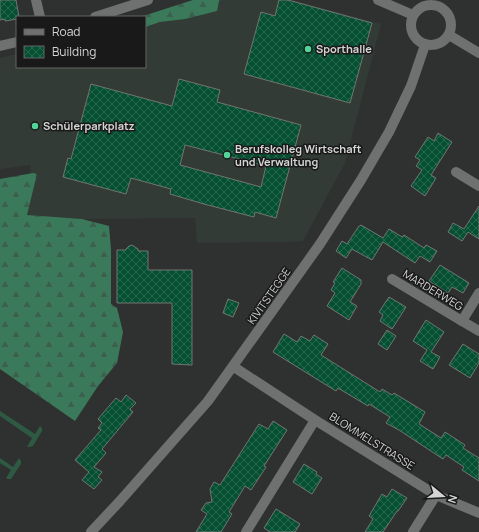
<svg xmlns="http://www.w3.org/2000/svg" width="479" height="532" font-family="Manrope,sans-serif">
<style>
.built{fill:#323b36}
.grass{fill:#2e5a43}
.forest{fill:url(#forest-firs)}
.building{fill:url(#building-cross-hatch);stroke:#727573;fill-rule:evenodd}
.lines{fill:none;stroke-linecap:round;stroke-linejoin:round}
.minor{stroke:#6f7070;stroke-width:10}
.poi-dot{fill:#52d397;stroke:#181918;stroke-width:1.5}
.labels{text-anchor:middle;stroke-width:3;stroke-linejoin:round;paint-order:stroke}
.poi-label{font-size:11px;font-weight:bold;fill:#d4d5d4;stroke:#181918;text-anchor:start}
.street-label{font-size:11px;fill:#d4d5d4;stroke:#181918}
</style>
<defs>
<pattern id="forest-firs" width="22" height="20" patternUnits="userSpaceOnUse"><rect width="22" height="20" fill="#3a7959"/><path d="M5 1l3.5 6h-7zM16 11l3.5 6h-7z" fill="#3d5f4e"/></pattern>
<pattern id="building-cross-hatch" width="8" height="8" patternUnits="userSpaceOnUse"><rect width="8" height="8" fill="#054f32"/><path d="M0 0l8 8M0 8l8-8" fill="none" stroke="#29674f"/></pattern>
</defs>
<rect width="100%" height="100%" fill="#2f3130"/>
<polygon class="built" points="193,0 292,0 381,24 345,163 303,241 288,242 197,243 195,218 82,219 26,216 31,165 0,169 0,58 17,54 17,67 145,67 145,17 140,17"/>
<g class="grass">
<polygon points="0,411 35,434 40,426 42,428 42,431 33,446 29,447 27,447 32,438 0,416"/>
<polygon points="0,458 13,467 19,458 21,461 21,464 11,479 8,479 6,478 11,470 0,463"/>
</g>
<g class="forest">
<polygon points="193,0 220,0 219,1 217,11 185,19 160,22 145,27 145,17 140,17"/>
<polygon points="33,173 37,174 27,215 82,219 109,226 111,250 111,304 117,308 123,332 117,363 98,386 75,421 0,369 0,179"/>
</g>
<g class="building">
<polygon points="0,0 16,0 19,17 17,17 17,19 5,21 5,19 0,20"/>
<polygon points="279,0 288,0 372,23 350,103 244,74 261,12 275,16"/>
<path d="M 179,79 L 220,90 L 217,102 L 301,125 L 276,218 L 255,212 L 254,217 L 204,204 L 170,194 L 171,189 L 131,178 L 126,194 L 63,177 L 68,158 L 71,159 L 91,84 L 172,106 ZM 185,145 L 266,166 L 261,187 L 180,165 Z"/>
<polygon points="438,133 452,142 431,175 436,178 425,196 411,186 422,170 416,166 420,160 415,157 428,137 434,141"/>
<polygon points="479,206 479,239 468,232 462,241 448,232 453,223 464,229"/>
<polygon points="361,225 383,238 389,229 402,237 404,235 424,248 426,245 437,251 430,262 420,256 415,263 383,242 372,260 352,249 346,258 336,251 342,241 347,244 359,226 360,226"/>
<polygon points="132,245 138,249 138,251 148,251 148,270 192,270 192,365 172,364 172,303 117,303 117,250 125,250 129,246"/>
<polygon points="440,265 469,283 463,293 452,287 448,293 429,281"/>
<polygon points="342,268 361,280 361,284 350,302 357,306 349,320 327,306 335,293 331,290 335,283 333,282"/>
<polygon points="389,297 406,307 392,329 380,321 383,315 379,312"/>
<polygon points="228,299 239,303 233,317 223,313"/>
<polygon points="426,320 444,332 431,352 440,357 433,369 420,361 427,350 413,341"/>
<polygon points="387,330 396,336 387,350 378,344"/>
<polygon points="284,334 297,342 301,336 310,341 314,335 328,344 321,355 380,392 382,389 392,395 394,393 425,412 419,424 441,438 445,432 465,445 463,448 479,458 479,481 462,470 464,467 446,455 443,459 399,430 386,423 390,417 369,404 368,406 338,388 336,391 273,352"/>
<polygon points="463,344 479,354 479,363 470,378 449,365"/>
<polygon points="126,395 136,403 130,409 133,412 102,449 106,453 94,467 102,472 98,477 102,480 94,489 82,480 89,472 75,460 101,430 98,428 102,423 98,419 116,398 121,402"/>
<polygon points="273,421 287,430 264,466 266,467 251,490 245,486 229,512 232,514 221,532 196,532 207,514 201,510 206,503 212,502 210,489 214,482 220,485 259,424 268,429"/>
<polygon points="304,464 317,472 316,474 322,478 312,494 293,482"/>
<polygon points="392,489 407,498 398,511 397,511 383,532 365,532 373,519 369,516 382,494 387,497"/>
<polygon points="276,509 300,524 295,532 270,532 264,528"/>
</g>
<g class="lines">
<g class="minor">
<polyline points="36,0 40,17"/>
<polyline points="378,0 413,15"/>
<circle cx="431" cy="25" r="20"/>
<polyline points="95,17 148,0"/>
<polyline points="449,35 479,53"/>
<polyline points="0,46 17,42"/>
<polyline points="456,172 479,186"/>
<polyline points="392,279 462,321"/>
<polyline points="479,293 462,321 479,331"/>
<polyline points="234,367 315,420 436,495 479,513"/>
<polyline points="91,532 120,501 208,401 320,244 361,180 389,132 411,86 425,45"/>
<polyline points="246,532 315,420"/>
<polyline points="413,532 436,495"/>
</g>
</g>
<g class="poi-dot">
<circle cx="308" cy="49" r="4"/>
<circle cx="35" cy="126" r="4"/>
<circle cx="227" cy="155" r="4"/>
</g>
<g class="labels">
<g class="poi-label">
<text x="316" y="53">Sporthalle</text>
<text x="43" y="130">Schülerparkplatz</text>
<text x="235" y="153">Berufskolleg Wirtschaft<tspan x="235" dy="13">und Verwaltung</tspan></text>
</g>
<g class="street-label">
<text transform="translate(433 290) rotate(31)" y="4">MARDERWEG</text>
<text transform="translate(269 296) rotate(-55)" y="4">KIVITSTEGGE</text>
<text transform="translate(372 441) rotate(32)" y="4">BLOMMELSTRASSE</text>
</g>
</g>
<rect x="16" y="16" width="130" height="52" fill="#181918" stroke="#636463"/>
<rect x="24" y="29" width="20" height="6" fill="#6f7070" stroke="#636463"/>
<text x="52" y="36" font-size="12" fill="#d4d5d4">Road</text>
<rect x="24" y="46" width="20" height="12" fill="url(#building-cross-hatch)" stroke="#636463"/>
<text x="52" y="56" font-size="12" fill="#d4d5d4">Building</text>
<g transform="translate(443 496) rotate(108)" stroke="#181918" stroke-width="3" paint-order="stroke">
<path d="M0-3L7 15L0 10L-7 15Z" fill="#d4d5d4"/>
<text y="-6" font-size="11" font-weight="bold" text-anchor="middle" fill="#d4d5d4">N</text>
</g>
</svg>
